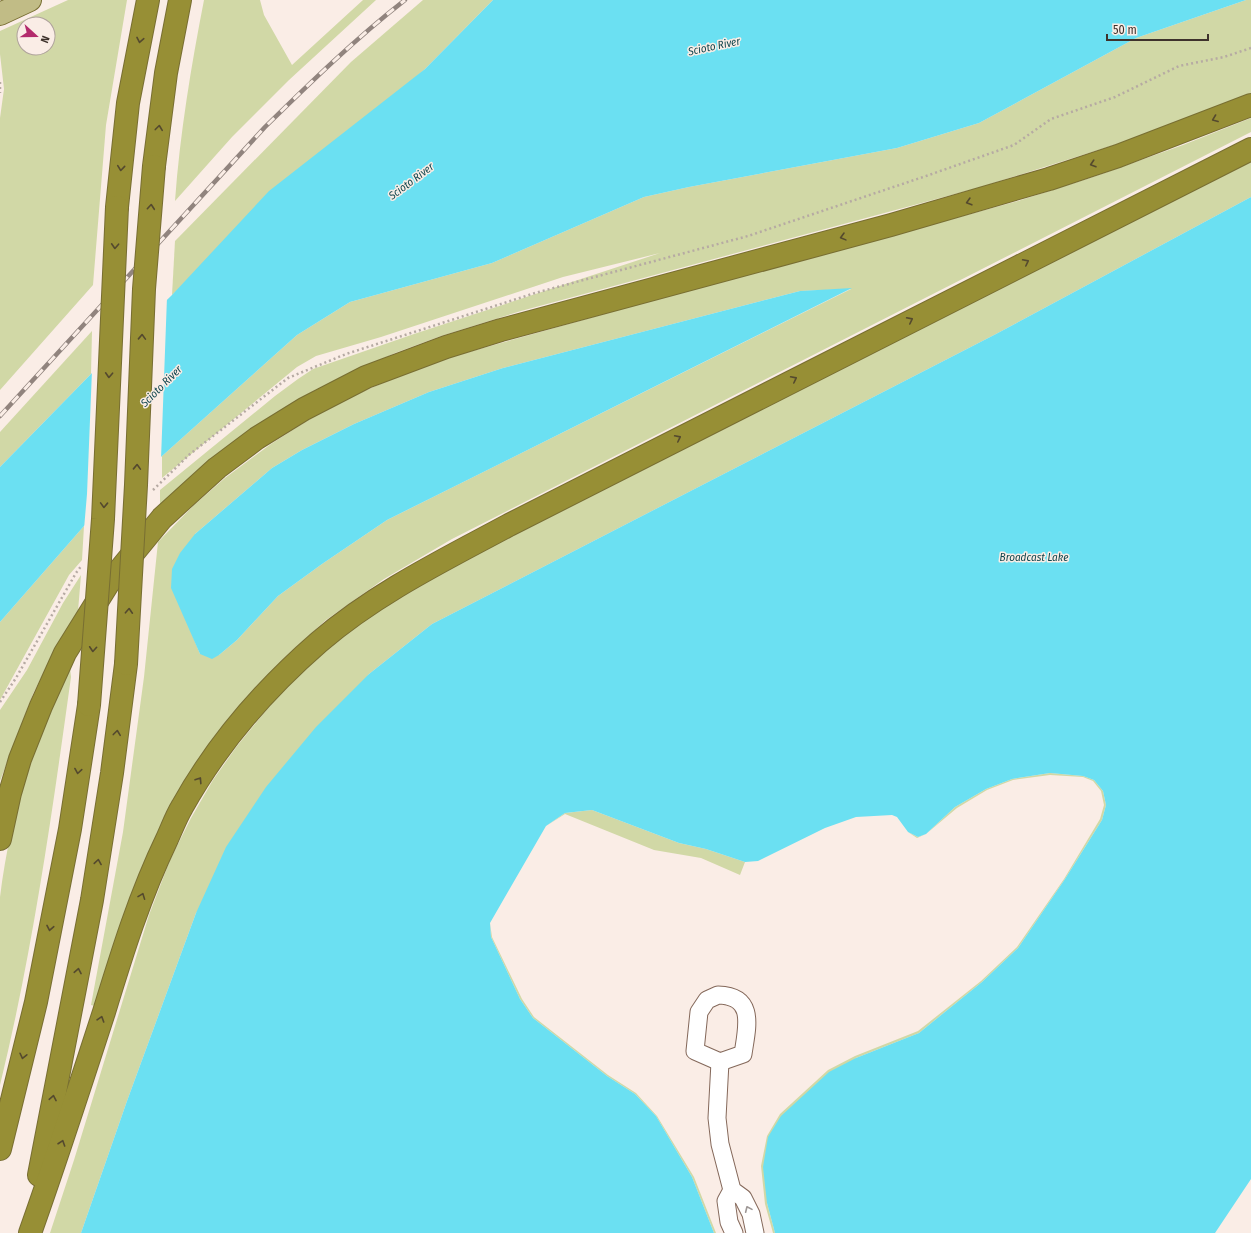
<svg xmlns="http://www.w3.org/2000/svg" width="1251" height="1233" font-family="'Fira Sans Condensed',sans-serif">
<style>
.green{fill:#d1d8a6;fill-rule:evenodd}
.water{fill:#6be0f2}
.pier{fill:#faede6}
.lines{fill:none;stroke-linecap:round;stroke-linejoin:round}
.minor-casing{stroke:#84685a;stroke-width:19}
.major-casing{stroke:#786e32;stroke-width:24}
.highway-casing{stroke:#786e32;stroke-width:24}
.path{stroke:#b6aaa3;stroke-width:2.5;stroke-dasharray:2 3;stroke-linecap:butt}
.minor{stroke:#fff;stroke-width:17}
.major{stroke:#c1bc86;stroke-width:22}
.highway{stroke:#978f35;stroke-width:22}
.rail-casing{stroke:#91847e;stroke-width:4.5}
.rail{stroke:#faede6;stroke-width:3;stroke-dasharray:9;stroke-linecap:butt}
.highway-bridge-casing{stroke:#786e32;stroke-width:24;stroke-linecap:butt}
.highway-bridge{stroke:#978f35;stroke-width:22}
.oneway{stroke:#54492e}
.oneway2{stroke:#9e9896}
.labels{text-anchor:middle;stroke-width:3;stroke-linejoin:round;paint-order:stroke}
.water-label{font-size:11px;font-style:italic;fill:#0f454d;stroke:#faede6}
</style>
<rect width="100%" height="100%" fill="#faede6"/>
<g class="green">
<path d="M 68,0 L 127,0 L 106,125 L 93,285 L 0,390 L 0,118 L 4,89 L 0,54 L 0,31 ZM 24,24 L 48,24 L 48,48 L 24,48 Z"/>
<path d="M 204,0 L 260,0 L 264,15 L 292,65 L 363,0 L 376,0 L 289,80 L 232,137 L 175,201 C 180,133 191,67 204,0 Z"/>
<polygon points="423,0 493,0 425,69 172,295 175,241 351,62"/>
<polygon points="1246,0 1251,0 1251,93 1189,118 1133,139 981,187 521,311 441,336 395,353 315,390 271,416 235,441 191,476 160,507 160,490 275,396 298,379 313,369 414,334 660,253 563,277 381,337 316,356 297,367 162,478 162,456 297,335 350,302 492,263 644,197 689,187 897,148 979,123 1136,38"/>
<path d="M 1251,118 L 1251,132 L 452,539 L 384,579 L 326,620 L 283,659 L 245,700 L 208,748 L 95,1006 L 91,1005 L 123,832 L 144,677 L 158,542 L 193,506 L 225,478 L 271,444 L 313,417 L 353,396 L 401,375 L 451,357 L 622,309 L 1018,201 L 1096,176 L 1183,145 ZM 851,289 L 387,520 L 322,564 L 278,596 L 237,640 L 219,655 L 200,654 L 191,632 L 195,534 L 272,468 L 302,450 L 354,424 L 429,392 L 503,368 L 800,291 Z"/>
<polygon points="1251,159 1251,197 996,334 432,624 369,674 196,913 127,1101 81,1233 50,1233 74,1160 149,915 170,860 191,818 213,780 237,746 273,702 308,664 341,638 379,609 445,568"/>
<polygon points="92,331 91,374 0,467 0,432"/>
<polygon points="84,526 82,560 69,575 0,700 0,622"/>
<polygon points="81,575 78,611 59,641 33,694 0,781 0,710 27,670 63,603"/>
<path d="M 70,668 L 71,677 C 52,814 33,950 0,1085 L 0,897 C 7,842 21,779 42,728 C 50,708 61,688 70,668 Z"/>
<polygon points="1050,773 1083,776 1094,780 1103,791 1106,805 1102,820 1065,879 1018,948 982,982 919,1033 856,1058 767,1203 775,1233 773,1233 765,1204 761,1166 767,1136 780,1114 828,1070 855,1056 918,1031 981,981 1017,947 1064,879 1100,819 1104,805 1101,791 1093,781 1083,777 1050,775 1013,780 987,790 957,808 926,834 917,838 908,832 918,837 926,834 955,807 986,789 1012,779"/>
<polygon points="592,810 679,843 706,849 745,862 740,875 701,858 654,850 565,814 546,826 490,923 492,937 522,999 534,1017 608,1075 636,1093 657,1116 694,1177 716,1233 714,1233 692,1177 656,1116 635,1094 607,1076 533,1018 520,999 491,937 490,923 546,826 565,813"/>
</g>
<g class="water">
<polygon points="493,0 1246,0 1136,38 979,123 897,148 689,187 644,197 492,263 350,302 297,335 84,526 0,622 0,467 91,374 172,295 269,191 425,69"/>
<polygon points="1251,197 1251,1179 1215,1233 775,1233 767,1203 763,1167 768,1137 781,1116 829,1072 856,1058 919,1033 982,982 1018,948 1065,879 1102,820 1106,805 1103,791 1094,780 1083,776 1050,773 1012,779 986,789 955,807 926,834 918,837 908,832 897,817 892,815 856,817 825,828 758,861 745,862 706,849 679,843 592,810 565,813 546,826 490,923 491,937 520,999 533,1018 607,1076 635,1094 656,1116 692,1177 714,1233 81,1233 127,1101 196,913 226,847 266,787 316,727 369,674 432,624 996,334"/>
<polygon points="852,288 387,520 322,564 278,596 237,640 219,655 212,659 200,654 171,588 172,569 180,553 195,534 272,468 302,450 354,424 429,392 503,368 800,291"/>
</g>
<polygon class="pier" points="167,297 161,459 84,529 87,494 92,370"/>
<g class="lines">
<g class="minor-casing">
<g id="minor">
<path d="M 718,995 C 756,996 747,1027 743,1054 L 720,1062 L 695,1051 L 699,1012 L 707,1000 Z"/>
<polyline points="720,1062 717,1118 720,1144 732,1190 743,1198 751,1214 755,1233"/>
<polyline points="732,1190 726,1201 729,1222 734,1233"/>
</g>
</g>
<g class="major-casing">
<polyline id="major" points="0,14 30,0"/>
</g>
<g class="highway-casing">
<g id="highway">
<polyline points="154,166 166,73 180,0"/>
<polyline points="117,207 128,103 148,0"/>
<polyline points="0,839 10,793 20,759 41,706 65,653 108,584 162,518 217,468 257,438 304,409 366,377 446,347 501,330 891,225 1049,179 1118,156 1251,105"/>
<polyline points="0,1149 36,1002 70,829 89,705"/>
<polyline points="39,1175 92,900 112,773 126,664"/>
<path d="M 30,1233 C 56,1160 80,1086 104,1012 C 122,953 140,895 167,839 C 172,828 176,817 182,807 C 217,744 265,689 319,642 C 376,593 444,560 509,525 L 1251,149"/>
</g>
</g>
<g class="path">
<polyline points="0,82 0,93"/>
<polyline points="153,490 190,454 288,378 346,354 535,293 748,236 929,175 1014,145 1051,119 1115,97 1179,66 1224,57 1251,48"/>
<polyline points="0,702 16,678 76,573 82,565"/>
</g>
<use href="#minor" class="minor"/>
<use href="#major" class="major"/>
<use href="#highway" class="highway"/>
<g class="rail-casing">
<path id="rail" d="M 0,416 L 265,127 C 310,83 355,39 405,0"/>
</g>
<use href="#rail" class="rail"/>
<g class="highway-bridge-casing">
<g id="highway-bridge">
<polyline points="126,664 136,485 144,289 154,166"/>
<polyline points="89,705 103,519 117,207"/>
</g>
</g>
<use href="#highway-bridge" class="highway-bridge"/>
</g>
<defs><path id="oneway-chevron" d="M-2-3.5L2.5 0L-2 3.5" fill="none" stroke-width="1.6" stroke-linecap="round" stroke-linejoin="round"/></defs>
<g class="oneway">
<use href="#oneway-chevron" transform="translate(140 40) rotate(101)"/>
<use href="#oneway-chevron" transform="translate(1215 119) rotate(159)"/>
<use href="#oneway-chevron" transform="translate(159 128) rotate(-83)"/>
<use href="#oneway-chevron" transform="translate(1093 164) rotate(162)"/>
<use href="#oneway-chevron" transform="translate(121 168) rotate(96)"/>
<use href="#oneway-chevron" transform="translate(969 202) rotate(164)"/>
<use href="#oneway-chevron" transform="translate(151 207) rotate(-85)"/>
<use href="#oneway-chevron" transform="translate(843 237) rotate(165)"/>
<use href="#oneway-chevron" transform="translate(115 246) rotate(93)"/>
<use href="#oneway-chevron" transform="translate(1026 262) rotate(-27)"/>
<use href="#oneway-chevron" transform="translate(910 320) rotate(-27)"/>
<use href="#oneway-chevron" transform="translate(142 337) rotate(-88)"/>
<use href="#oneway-chevron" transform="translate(109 375) rotate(93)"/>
<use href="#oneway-chevron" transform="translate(794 379) rotate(-27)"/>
<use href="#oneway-chevron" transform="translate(678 438) rotate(-27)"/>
<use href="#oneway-chevron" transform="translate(137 467) rotate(-88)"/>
<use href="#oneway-chevron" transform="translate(104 505) rotate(92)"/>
<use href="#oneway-chevron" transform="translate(129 611) rotate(-87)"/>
<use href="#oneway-chevron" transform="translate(93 649) rotate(94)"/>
<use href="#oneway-chevron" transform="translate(117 733) rotate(-83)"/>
<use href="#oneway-chevron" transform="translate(78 771) rotate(99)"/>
<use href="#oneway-chevron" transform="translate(199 780) rotate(-57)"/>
<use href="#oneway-chevron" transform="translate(98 862) rotate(-81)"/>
<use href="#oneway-chevron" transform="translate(142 896) rotate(-69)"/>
<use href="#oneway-chevron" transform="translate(50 928) rotate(101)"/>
<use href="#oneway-chevron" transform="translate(78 971) rotate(-79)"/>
<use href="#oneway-chevron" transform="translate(101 1019) rotate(-72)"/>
<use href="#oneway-chevron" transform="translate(23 1056) rotate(103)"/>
<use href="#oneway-chevron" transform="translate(53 1098) rotate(-79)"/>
<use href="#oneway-chevron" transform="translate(62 1143) rotate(-71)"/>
</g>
<use class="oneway2" href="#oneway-chevron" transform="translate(748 1209) rotate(-114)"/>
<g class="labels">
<g class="water-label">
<text transform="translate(714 46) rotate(-12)" y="4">Scioto River</text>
<text transform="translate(411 181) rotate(-37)" y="4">Scioto River</text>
<text transform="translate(161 386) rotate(-45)" y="4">Scioto River</text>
<text x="1034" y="561">Broadcast Lake</text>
</g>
</g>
<g transform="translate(36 36) rotate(111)"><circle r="19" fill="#faede6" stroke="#afa29c"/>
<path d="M0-3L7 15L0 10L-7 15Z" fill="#b32b6c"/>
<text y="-6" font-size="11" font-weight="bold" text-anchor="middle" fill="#3e322c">N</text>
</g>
<path d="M1107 34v6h101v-6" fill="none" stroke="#3e322c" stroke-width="2"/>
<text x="1113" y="34" font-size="12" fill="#3e322c" stroke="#faede6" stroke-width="3" paint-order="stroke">50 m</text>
</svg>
